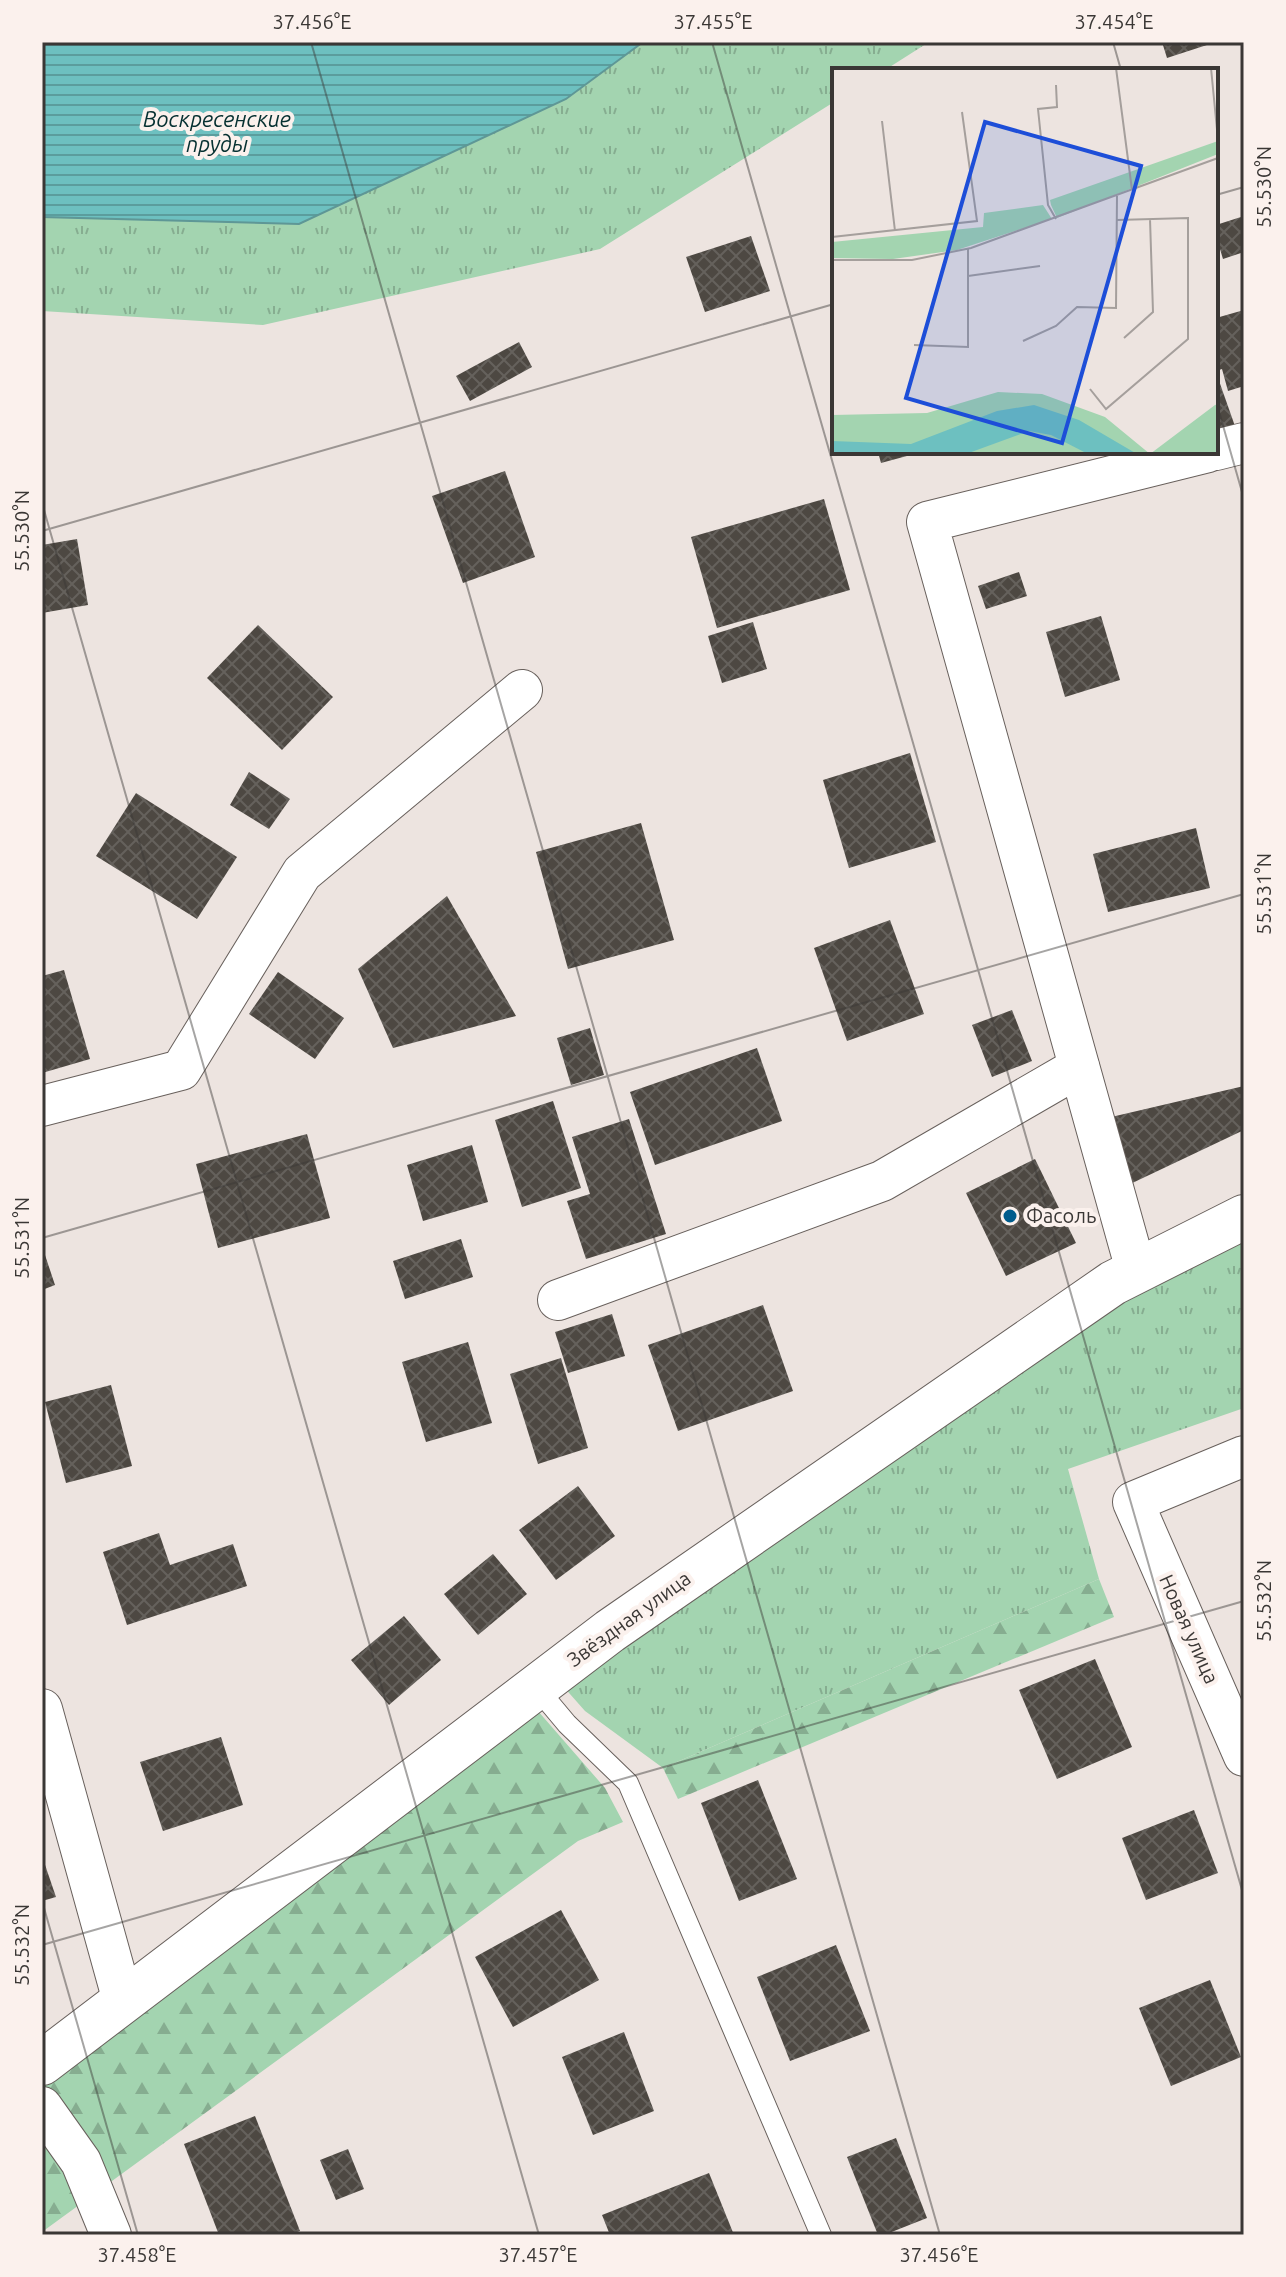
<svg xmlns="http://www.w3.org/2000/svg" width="1286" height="2277" font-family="Ubuntu,sans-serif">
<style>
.grass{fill:url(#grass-tufts)}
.forest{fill:url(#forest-firs)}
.water{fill:url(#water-rules);stroke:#5e9796;stroke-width:2}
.building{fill:url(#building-cross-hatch)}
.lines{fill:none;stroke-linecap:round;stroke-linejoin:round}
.lane-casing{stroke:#68605c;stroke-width:22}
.street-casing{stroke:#68605c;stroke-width:42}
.secondary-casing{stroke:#68605c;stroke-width:46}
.lane{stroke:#fff;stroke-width:20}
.street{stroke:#fff;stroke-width:40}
.secondary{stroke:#fff;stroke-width:44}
.ticks{fill:none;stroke:#3a3735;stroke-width:2;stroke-opacity:0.45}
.poi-dot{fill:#005c8c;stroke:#fbf1ed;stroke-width:3}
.labels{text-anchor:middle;stroke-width:8;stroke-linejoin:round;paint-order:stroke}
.poi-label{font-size:20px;fill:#3a3735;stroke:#fbf1ed;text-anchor:start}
.street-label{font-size:20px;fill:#3a3735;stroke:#fbf1ed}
.water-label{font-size:22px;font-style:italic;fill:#063031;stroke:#fbf1ed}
.inset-road{fill:none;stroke:#a59f9c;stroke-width:2}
.view{fill:#1d4ed8;fill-opacity:0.15;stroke:#1d4ed8;stroke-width:4}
.inset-edge{fill:none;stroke:#3a3735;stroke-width:4}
.neatline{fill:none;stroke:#3a3735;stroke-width:3}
.ticks-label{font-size:20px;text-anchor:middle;fill:#3a3735}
</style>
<defs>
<pattern id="grass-tufts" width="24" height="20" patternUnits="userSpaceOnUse" patternTransform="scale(2)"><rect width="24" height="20" fill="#a3d4b0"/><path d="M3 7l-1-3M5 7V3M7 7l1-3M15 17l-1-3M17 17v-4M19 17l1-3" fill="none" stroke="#86ad90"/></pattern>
<pattern id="forest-firs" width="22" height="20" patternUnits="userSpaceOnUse" patternTransform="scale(2)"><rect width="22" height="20" fill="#a3d4b0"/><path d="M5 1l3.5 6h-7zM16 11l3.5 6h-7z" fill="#86ad90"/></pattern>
<pattern id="water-rules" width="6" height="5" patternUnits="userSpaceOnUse" patternTransform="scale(2)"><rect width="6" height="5" fill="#6dc0c0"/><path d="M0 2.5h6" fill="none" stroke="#5b9d9d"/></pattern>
<pattern id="building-cross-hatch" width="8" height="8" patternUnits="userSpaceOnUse" patternTransform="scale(2)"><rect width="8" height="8" fill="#4d4842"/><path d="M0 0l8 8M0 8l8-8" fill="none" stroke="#65615c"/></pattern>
</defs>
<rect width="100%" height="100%" fill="#ede4e0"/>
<g class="grass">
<polygon points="42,42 929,42 885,70 834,70 834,102 600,249 263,325 42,311"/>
<polygon points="1244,1230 1244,1408 1068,1469 1099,1579 663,1768 585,1711 562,1685 1121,1301"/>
</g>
<g class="forest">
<polygon points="1099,1579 1114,1617 678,1799 663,1768"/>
<polygon points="531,1703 605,1788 623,1822 578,1841 42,2232 42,2084"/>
</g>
<polygon class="water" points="42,42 643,42 566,99 299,224 42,217"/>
<g class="building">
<polygon points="1162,42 1213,42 1213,43 1167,58"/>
<polygon points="1244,216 1244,252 1223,259 1216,236 1216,225"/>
<polygon points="751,236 770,291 705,312 686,257"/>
<polygon points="1244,310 1244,386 1228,391 1222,369 1216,371 1216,318"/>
<polygon points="519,342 532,367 470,401 456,376"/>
<polygon points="1218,378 1236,429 1216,436 1216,379"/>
<polygon points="878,452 918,452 918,453 881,463"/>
<polygon points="505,471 535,557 463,583 432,496"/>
<polygon points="824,499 850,590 717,628 691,537"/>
<polygon points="77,539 88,605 42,613 42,545"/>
<polygon points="1019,572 1027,596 986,609 978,586"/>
<polygon points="1101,616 1120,680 1065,697 1046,632"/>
<polygon points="753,622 767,669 722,683 708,636"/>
<polygon points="258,625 333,697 282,750 207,678"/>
<polygon points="910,753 936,842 849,868 823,780"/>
<polygon points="249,772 290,799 269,829 230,805"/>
<polygon points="136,793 237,857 197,919 96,856"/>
<polygon points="641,823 674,940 568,969 536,852"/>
<polygon points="1196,828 1210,888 1108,912 1093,854"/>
<polygon points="447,896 516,1016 393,1048 358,969"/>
<polygon points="890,920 924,1014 847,1041 814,948"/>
<polygon points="64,970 90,1059 42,1073 42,976"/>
<polygon points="278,972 344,1018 315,1059 249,1014"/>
<polygon points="1012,1010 1032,1061 992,1077 972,1025"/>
<polygon points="590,1028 604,1075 571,1085 557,1038"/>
<polygon points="757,1048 782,1121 655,1165 630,1092"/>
<polygon points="1244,1086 1244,1130 1126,1186 1107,1118"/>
<polygon points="553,1101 581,1188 522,1207 495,1120"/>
<polygon points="629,1119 666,1234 586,1259 567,1201 590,1194 572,1137"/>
<polygon points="307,1134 330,1218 218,1248 196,1164"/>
<polygon points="472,1145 488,1202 423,1221 407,1165"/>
<polygon points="1035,1159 1076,1243 1006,1276 966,1193"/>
<polygon points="461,1239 473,1277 405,1299 393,1261"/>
<polygon points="42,1246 55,1285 42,1290"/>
<polygon points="763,1305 793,1391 678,1431 648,1345"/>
<polygon points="612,1314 625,1356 568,1373 555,1332"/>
<polygon points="468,1342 492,1423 426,1442 402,1362"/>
<polygon points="561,1358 588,1448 538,1464 510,1374"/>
<polygon points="111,1385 132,1466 66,1483 45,1402"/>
<polygon points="578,1486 615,1536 556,1580 519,1530"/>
<polygon points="159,1533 170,1565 233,1544 247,1586 127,1625 103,1552"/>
<polygon points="493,1554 527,1594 478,1635 444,1594"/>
<polygon points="404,1616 441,1660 389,1705 351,1660"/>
<polygon points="1095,1659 1132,1747 1057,1779 1019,1690"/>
<polygon points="221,1737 243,1805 163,1831 140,1762"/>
<polygon points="758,1780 797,1879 739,1901 701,1803"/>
<polygon points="1194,1810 1218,1873 1146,1900 1122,1838"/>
<polygon points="42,1856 56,1897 42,1901"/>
<polygon points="561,1910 599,1980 513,2027 475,1957"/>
<polygon points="836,1945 870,2031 790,2061 757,1977"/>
<polygon points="1210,1980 1241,2057 1171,2086 1139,2008"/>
<polygon points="624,2032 654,2111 593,2135 562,2057"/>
<polygon points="255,2116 300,2231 289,2235 219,2235 184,2144"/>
<polygon points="896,2138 927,2218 884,2235 878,2235 847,2157"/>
<polygon points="348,2149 364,2189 336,2200 320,2160"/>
<polygon points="709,2173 734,2235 610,2235 602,2215"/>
</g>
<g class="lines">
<g class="lane-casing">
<polyline id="lane" points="536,1687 567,1724 628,1783 821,2235"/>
</g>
<g class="street-casing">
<g id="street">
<polyline points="1216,450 1244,443"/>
<polyline points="42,1106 181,1070 302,873 522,690"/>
<polyline points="1136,1270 927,522 1208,452"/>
<polyline points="558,1300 882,1181 1079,1067"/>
<polyline points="1244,1456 1133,1502 1244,1756"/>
<polyline points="42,1709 123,2001"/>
<polyline points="42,2107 81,2162 111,2235"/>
</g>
</g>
<g class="secondary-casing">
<polyline id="secondary" points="42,2063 610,1631 1113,1283 1244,1217"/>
</g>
<use href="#lane" class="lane"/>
<use href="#street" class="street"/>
<use href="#secondary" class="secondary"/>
</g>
<path class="ticks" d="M 311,42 L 940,2235M 712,42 L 1244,1897M 1113,42 L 1121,70M 1216,195 L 1244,187M 1216,401 L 1244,499M 42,503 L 539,2235M 42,531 L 834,304M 42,1238 L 1244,894M 42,1901 L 138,2235M 42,1945 L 1244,1601"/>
<circle class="poi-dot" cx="1010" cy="1216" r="8"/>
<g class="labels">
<g class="poi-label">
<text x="1026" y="1223">Фасоль</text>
</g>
<g class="street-label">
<text transform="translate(629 1619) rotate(-36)" y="7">Звёздная улица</text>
<text transform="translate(1189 1629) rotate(66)" y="7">Новая улица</text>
</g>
<g class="water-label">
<text x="217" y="127">Воскресенские<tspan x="217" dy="25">пруды</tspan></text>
</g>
</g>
<g transform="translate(832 68)">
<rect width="386" height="386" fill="#ede4e0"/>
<path d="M 211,137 L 220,151 L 125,182 L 61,191 L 0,190 L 0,174 L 151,159 L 152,145 ZM 166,324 L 210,326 L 273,349 L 318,386 L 0,386 L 0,347 L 95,345 Z" fill="#a3d4b0"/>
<path d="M 386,73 L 386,86 L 225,150 L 219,137 L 218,132 ZM 386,336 L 386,386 L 318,386 L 383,337 ZM 197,363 L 219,367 L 256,386 L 134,386 Z" fill="#a3d4b0"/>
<path d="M 202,337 L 247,352 L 305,386 L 256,386 L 219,367 L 197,363 L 134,386 L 0,386 L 0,373 L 79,376 L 165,343 Z" fill="#6dc0c0"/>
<path class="inset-road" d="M 284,0 L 300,122M 379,0 L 386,72M 224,17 L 225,39 L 206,41 L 216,137 L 224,151M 50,53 L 63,163M 0,169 L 145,153 L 130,44M 0,192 L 80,192 L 139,180 L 386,90M 136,208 L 208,198M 292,270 L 321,244 L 318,151M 191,273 L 224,258 L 245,239 L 284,240 L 285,128M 82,277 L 136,279 L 136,181M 258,321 L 274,341 L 356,271 L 356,150 L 285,152"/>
<path class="view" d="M 153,54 L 309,98 L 230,375 L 74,330 Z"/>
<rect width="386" height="386" class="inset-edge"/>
</g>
<rect width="1286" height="2277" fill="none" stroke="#fbf1ed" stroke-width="88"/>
<rect x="44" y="44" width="1198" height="2189" class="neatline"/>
<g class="ticks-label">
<text x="312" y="29">37.456°E</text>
<text x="713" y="29">37.455°E</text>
<text x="1114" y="29">37.454°E</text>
<text transform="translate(1264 187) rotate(-90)" y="7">55.530°N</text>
<text transform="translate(22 531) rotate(-90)" y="7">55.530°N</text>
<text transform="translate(1264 894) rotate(-90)" y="7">55.531°N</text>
<text transform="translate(22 1238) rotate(-90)" y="7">55.531°N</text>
<text transform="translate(1264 1601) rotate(-90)" y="7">55.532°N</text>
<text transform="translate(22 1945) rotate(-90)" y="7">55.532°N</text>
<text x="137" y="2262">37.458°E</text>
<text x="538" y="2262">37.457°E</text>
<text x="939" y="2262">37.456°E</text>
</g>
</svg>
